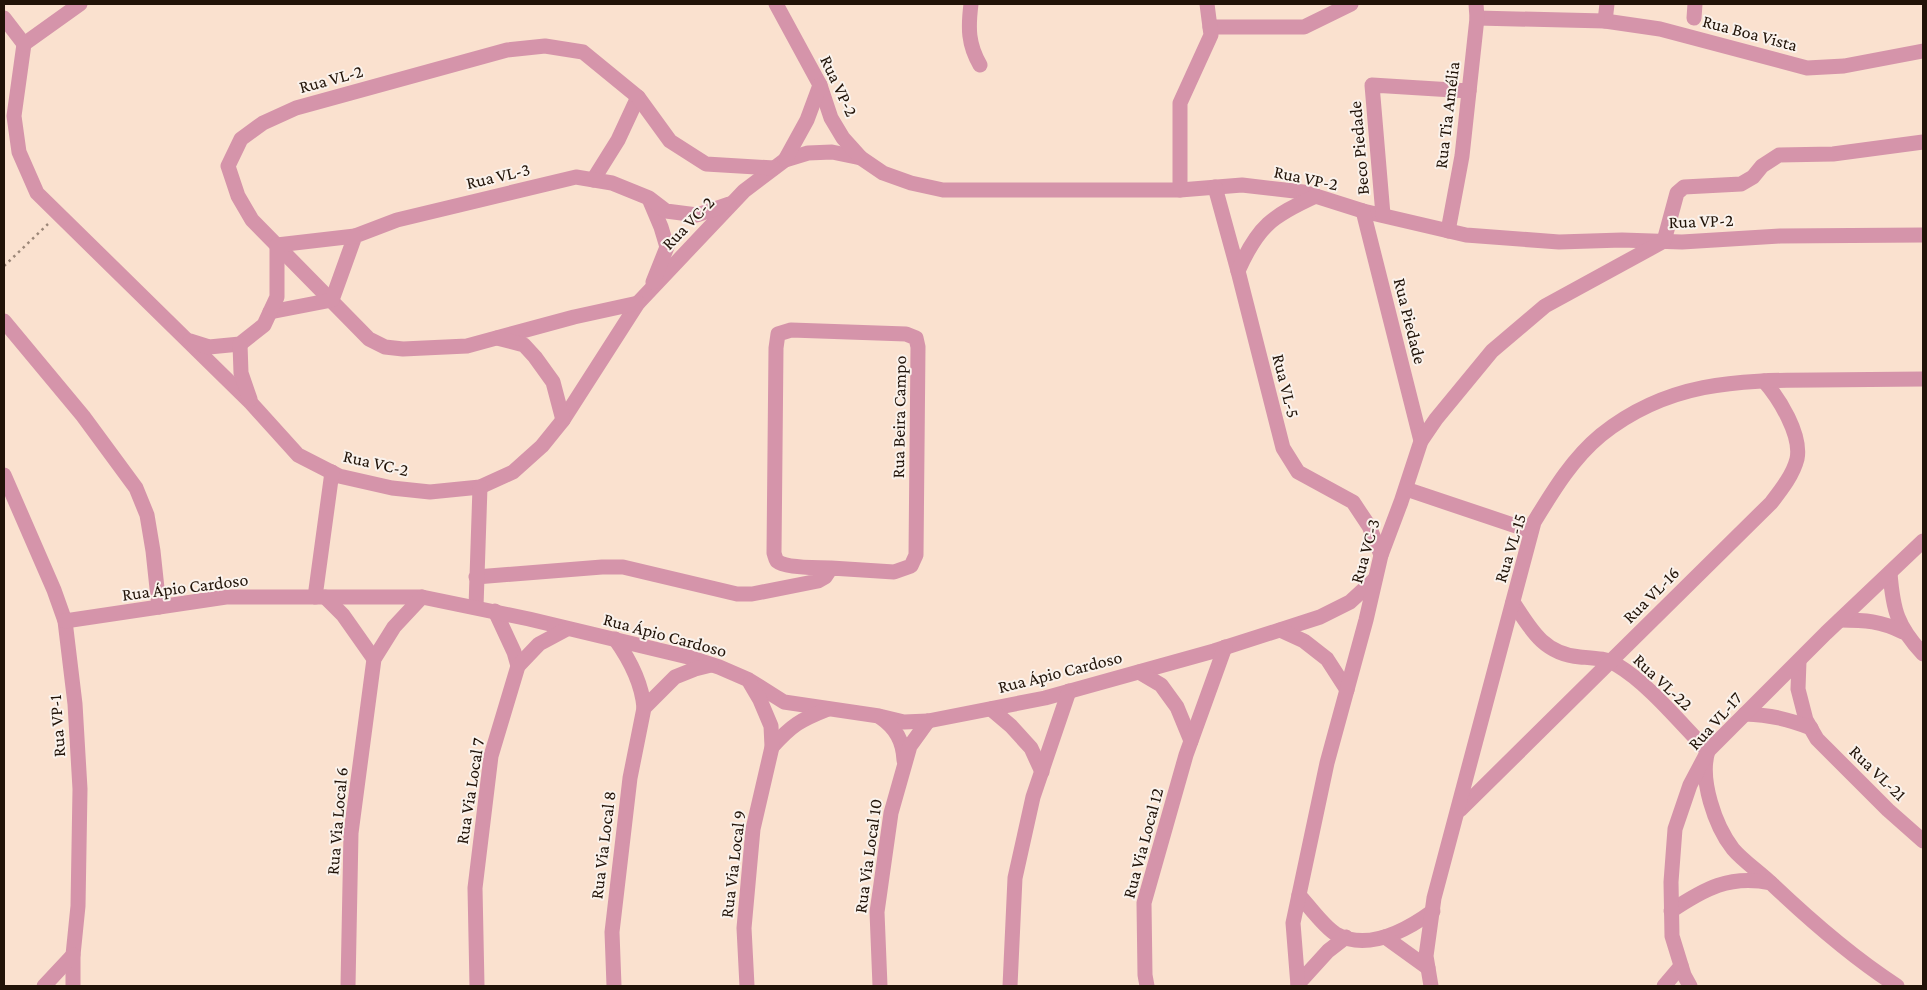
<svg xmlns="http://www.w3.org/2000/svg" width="1927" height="990" font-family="'Crimson Pro',serif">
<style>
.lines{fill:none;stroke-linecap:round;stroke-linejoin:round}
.path{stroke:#9c8778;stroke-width:2.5;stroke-dasharray:2.5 4;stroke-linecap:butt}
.minor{stroke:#d594aa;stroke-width:15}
.labels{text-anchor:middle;stroke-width:4;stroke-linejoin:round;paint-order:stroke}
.street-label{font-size:18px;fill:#211308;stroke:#faf2ec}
</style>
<rect width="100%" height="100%" fill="#fae1cf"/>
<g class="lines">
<polyline class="path" points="4,266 48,224"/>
<g class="minor">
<polyline points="80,4 24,44 14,116 19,152 37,193 251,403 298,455 339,476 392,488 430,492 480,487 513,472 542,446 563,420 638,303 744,191 785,160 808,153 832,152 861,158"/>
<polyline points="776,4 820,85 831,118 843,138 861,158 883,173 911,183 943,190 1180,190 1242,185 1303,192 1363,211 1466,235 1559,242 1622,240 1682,242 1780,236 1923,235"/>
<path d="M 971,4 C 968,28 968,44 980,65"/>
<polyline points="4,18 24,44"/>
<polyline points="1477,18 1605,21 1660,29 1807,68 1844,66 1923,51"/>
<polyline points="1694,18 1695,4"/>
<polyline points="1605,21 1607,4"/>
<polyline points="1210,27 1304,27 1351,4"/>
<polyline points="785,160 807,120 820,85"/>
<polyline points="593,180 618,140 638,97"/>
<polyline points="1215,187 1238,271 1283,448 1298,472 1353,502 1369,526 1381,555"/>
<polyline points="1180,190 1180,103 1211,35 1207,4"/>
<polyline points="650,201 661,227 667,247 653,282"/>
<polyline points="1363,211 1421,441"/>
<polyline points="1383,215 1372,85 1469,91"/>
<polyline points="1448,231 1462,156 1477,18 1476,4"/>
<path d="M 1238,271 C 1258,226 1272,216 1316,196"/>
<polyline points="638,303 574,317 467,346 403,349 385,347 369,339 252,220 238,196 228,166 241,139 263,123 296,108 507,50 545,46 583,52 638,97 670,141 706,164 774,168"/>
<polyline points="270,312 332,300 355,236 397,220 576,177 612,183 649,198 666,211 697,215 729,204"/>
<polyline points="4,321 83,416 136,488 147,515 153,551 159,607"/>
<polyline points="497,338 524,345 535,357 553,382 563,420"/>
<polyline points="190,341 209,347 240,344 264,325 277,297 277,245 355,236"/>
<polyline points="240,344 241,373 250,399"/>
<polyline points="4,475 54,590 65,621 75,704 80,789 78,906 73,955 73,986"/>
<polyline points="1406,489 1531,531"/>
<path d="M 1890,573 C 1893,610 1897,626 1923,654"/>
<path d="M 476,577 L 602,567 L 623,567 L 737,594 L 752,594 L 818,581 L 825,577 L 831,568 L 894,572 L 911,566 L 916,555 L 918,347 L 916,338 L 906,334 L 791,330 L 778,334 L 776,348 L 774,553 C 775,556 775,558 777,561 C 785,568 819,568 831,568"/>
<polyline points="315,597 332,472"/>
<polyline points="325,597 343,615 374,659"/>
<path d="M 1513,602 C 1531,630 1544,654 1580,657 C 1592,658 1607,658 1617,665 C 1649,684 1681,724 1708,751 C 1699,779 1715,826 1733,849 C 1744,862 1760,872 1773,885 C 1812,922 1852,957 1897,986"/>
<polyline points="476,607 480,487"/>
<polyline points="495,611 514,652 518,666"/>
<path d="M 1840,620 C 1865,620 1881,621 1903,632"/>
<polyline points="65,621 226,597 422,597 529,619 688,657 719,667 749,680 784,702 879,716 904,722 928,721 1045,698 1214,651 1320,617 1350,602 1375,579"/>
<polyline points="1280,630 1304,641 1327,659 1347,690"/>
<path d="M 615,639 C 630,660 642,683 644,708"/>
<polyline points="1799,661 1798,689 1806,720 1817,739 1888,810 1923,841"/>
<polyline points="1139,672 1161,685 1177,707 1191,741"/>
<polyline points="991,709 1011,726 1031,748 1042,772"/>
<path d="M 1745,714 C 1770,715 1788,719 1811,728"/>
<path d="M 880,717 C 896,728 903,741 904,760"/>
<path d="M 772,747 C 792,725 800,720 828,709"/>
<path d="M 1460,810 L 1771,503 C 1781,490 1793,475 1797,459 C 1802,435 1779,398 1764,381"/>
<path d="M 1299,895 C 1309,906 1324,927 1336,934 C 1369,952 1407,930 1433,911"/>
<path d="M 1671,911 C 1704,889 1730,874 1771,883"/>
<polyline points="1385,937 1428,968"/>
<polyline points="1298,984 1328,951 1346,937"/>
<polyline points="44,986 73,955"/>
<polyline points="348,986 351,833 374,659 394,627 422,597"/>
<polyline points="477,986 475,888 491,756 518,666 539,644 567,629"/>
<polyline points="614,986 612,932 630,778 644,708 675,677 695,669 711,665"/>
<polyline points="747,986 744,928 753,829 772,747 771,726 760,700 750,683"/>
<polyline points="880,986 877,912 891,813 910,746 928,721"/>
<polyline points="1010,986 1015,878 1033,797 1069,691"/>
<polyline points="1147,986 1145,975 1144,903 1186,755 1225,647"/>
<polyline points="1298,986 1293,923 1327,763 1366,620 1381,555 1401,502 1421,441 1436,419 1492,351 1545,306 1664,241 1677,193 1684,187 1741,184 1753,177 1762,166 1779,155 1833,154 1923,142"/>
<path d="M 1431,986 L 1426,956 L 1434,898 L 1534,522 C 1553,491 1572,459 1601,435 C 1667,382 1736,380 1817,380 C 1852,380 1888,379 1923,379"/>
<polyline points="1664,986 1681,966"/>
<polyline points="1690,986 1684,975 1672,936 1671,882 1675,829 1690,785 1708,751 1826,633 1923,541"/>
</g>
</g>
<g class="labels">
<g class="street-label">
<text transform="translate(1750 33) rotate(15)" y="6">Rua Boa Vista</text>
<text transform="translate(331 79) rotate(-15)" y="6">Rua VL-2</text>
<text transform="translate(839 86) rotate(65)" y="6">Rua VP-2</text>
<text transform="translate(1447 115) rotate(-83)" y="6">Rua Tia Amélia</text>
<text transform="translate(1359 148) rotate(-95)" y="6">Beco Piedade</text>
<text transform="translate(498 176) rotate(-13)" y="6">Rua VL-3</text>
<text transform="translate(1306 178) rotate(12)" y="6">Rua VP-2</text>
<text transform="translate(1701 221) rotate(-2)" y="6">Rua VP-2</text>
<text transform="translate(688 223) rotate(-46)" y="6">Rua VC-2</text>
<text transform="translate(1410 321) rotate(76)" y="6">Rua Piedade</text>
<text transform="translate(1286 386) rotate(76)" y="6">Rua VL-5</text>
<text transform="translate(899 417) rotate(-89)" y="6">Rua Beira Campo</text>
<text transform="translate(376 463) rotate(13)" y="6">Rua VC-2</text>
<text transform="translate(1510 548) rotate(-73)" y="6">Rua VL-15</text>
<text transform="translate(1365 551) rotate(-74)" y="6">Rua VC-3</text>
<text transform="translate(185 587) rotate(-7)" y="6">Rua Ápio Cardoso</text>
<text transform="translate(1651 595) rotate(-45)" y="6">Rua VL-16</text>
<text transform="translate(665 635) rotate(15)" y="6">Rua Ápio Cardoso</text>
<text transform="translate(1060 672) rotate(-14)" y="6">Rua Ápio Cardoso</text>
<text transform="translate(1663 682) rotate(43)" y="6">Rua VL-22</text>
<text transform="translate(1715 721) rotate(-48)" y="6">Rua VL-17</text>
<text transform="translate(57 726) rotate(-94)" y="6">Rua VP-1</text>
<text transform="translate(1878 773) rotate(44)" y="6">Rua VL-21</text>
<text transform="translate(470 791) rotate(-81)" y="6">Rua Via Local 7</text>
<text transform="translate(337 821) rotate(-85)" y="6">Rua Via Local 6</text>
<text transform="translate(1143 843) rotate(-75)" y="6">Rua Via Local 12</text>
<text transform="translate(603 845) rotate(-83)" y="6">Rua Via Local 8</text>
<text transform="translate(868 856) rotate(-82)" y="6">Rua Via Local 10</text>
<text transform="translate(733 864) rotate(-83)" y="6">Rua Via Local 9</text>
</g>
</g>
<rect width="1927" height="990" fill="none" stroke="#211308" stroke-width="10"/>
</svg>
